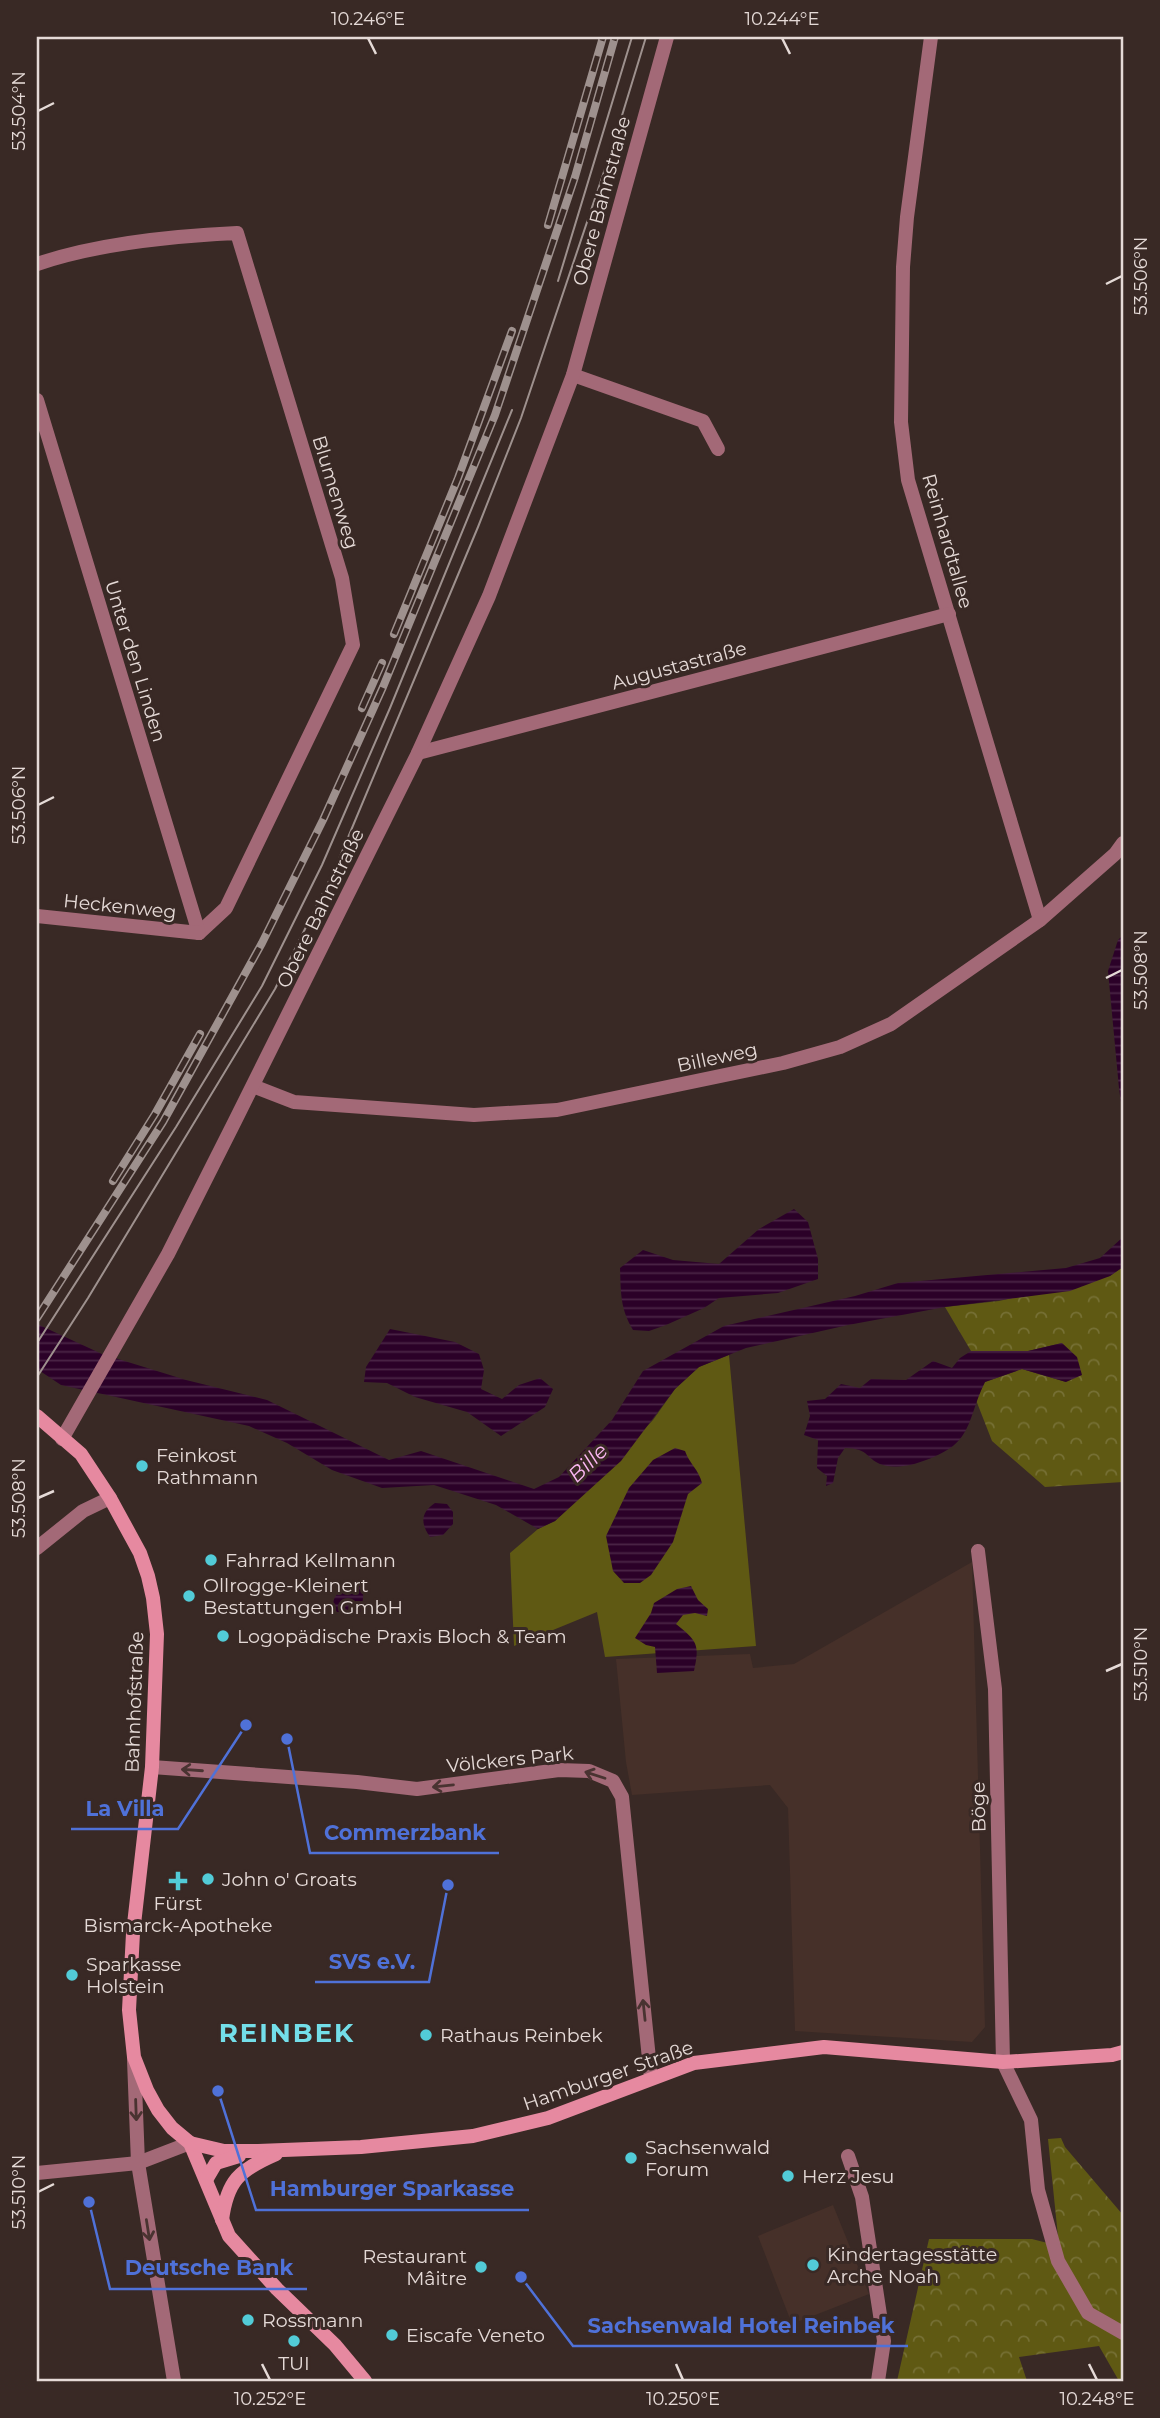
<svg xmlns="http://www.w3.org/2000/svg" width="1160" height="2418" font-family="Montserrat,sans-serif">
<style>
.built{fill:#463029}
.forest{fill:url(#forest-crowns)}
.park{fill:#5f5913}
.water{fill:url(#water-rules)}
.lines{fill:none;stroke-linecap:round;stroke-linejoin:round}
.street{stroke:#a36977;stroke-width:14}
.secondary{stroke:#e689a0;stroke-width:14}
.tram{stroke:#9e918e;stroke-width:2}
.rail-casing{stroke:#9e918e;stroke-width:8}
.rail{stroke:#392925;stroke-width:5;stroke-dasharray:16;stroke-linecap:butt}
.oneway{stroke:#493331}
.ticks{fill:none;stroke:#e5dad7;stroke-width:2.5}
.poi-dot{fill:#52cbd7;stroke:#392925;stroke-width:2.5}
.labels{text-anchor:middle;stroke-width:6;stroke-linejoin:round;paint-order:stroke}
.street-label{font-size:19px;fill:#e5dad7;stroke:#392925}
.poi-label{font-size:19px;fill:#e5dad7;stroke:#392925;text-anchor:start}
.water-label{font-size:21px;font-style:italic;fill:#fcb7f3;stroke:#392925}
.district-label{font-size:26px;font-weight:bold;letter-spacing:2px;fill:#73dee9;stroke:#392925}
.leader{fill:none;stroke:#4f71d8;stroke-width:2.5}
.callout-dot{fill:#4f71d8;stroke:#392925;stroke-width:2.5}
.callout-label{font-size:21px;text-anchor:middle;font-weight:bold;fill:#4f71d8;stroke:#392925;stroke-width:6;stroke-linejoin:round;paint-order:stroke}
.neatline{fill:none;stroke:#e5dad7;stroke-width:2.5}
.ticks-label{font-size:18px;text-anchor:middle;fill:#e5dad7}
</style>
<defs>
<pattern id="forest-crowns" width="20" height="18" patternUnits="userSpaceOnUse" patternTransform="scale(1.75)"><rect width="20" height="18" fill="#5f5913"/><path d="M2 6a3 3 0 1 1 6 0M12 15a3 3 0 1 1 6 0" fill="none" stroke="#767035"/></pattern>
<pattern id="water-rules" width="6" height="5" patternUnits="userSpaceOnUse" patternTransform="scale(1.75)"><rect width="6" height="5" fill="#2b0128"/><path d="M0 2.5h6" fill="none" stroke="#4a2546"/></pattern>
</defs>
<rect width="100%" height="100%" fill="#392925"/>
<g class="built">
<polygon points="972,1562 985,2027 972,2042 795,2031 788,1808 770,1785 632,1795 626,1762 616,1659 750,1654 753,1668 794,1664"/>
<polygon points="833,2205 869,2294 792,2324 758,2236"/>
</g>
<g class="forest">
<polygon points="1123,1267 1123,1482 1045,1487 992,1441 976,1400 985,1382 1022,1369 1066,1382 1062,1343 1028,1351 971,1351 945,1307 999,1301 1110,1276"/>
<polygon points="1061,2138 1065,2147 1123,2215 1123,2381 1119,2381 1099,2346 1019,2357 1027,2381 897,2381 929,2239 1032,2239 1059,2246 1048,2139"/>
</g>
<polygon class="park" points="729,1355 756,1646 605,1657 597,1612 514,1646 510,1553 538,1529 555,1521 583,1494 653,1420 675,1389 699,1367"/>
<g class="water">
<polygon points="1123,935 1123,1117 1119,1088 1108,971 1118,940"/>
<path d="M 794,1209 L 808,1222 L 818,1259 L 818,1279 L 778,1293 L 719,1298 L 704,1308 L 666,1325 L 649,1331 L 633,1330 C 620,1308 621,1293 620,1268 L 643,1250 L 673,1260 L 719,1264 L 759,1229 Z"/>
<polygon points="1123,1237 1123,1267 1110,1276 1070,1291 945,1307 848,1325 746,1348 699,1367 675,1389 621,1461 555,1521 538,1529 496,1505 434,1485 382,1488 332,1470 287,1443 249,1426 61,1385 37,1369 37,1324 102,1354 186,1380 267,1400 389,1460 421,1451 534,1489 559,1477 612,1420 643,1371 724,1326 855,1296 898,1283 1066,1268 1100,1258"/>
<polygon points="390,1329 455,1342 479,1354 484,1370 481,1389 502,1399 519,1385 540,1378 553,1389 545,1407 501,1436 467,1412 415,1397 387,1383 364,1382 366,1367"/>
<path d="M 1062,1343 L 1077,1357 L 1082,1375 L 1066,1382 L 1022,1369 L 985,1382 C 966,1421 974,1443 926,1460 C 913,1465 897,1469 883,1465 C 866,1460 870,1448 845,1448 L 838,1458 L 833,1483 L 826,1486 L 827,1476 L 817,1468 L 818,1440 L 804,1435 L 810,1416 L 807,1401 L 825,1399 L 841,1384 L 860,1388 L 871,1379 L 906,1380 L 933,1361 L 952,1368 L 960,1358 L 971,1351 L 1028,1351 Z"/>
<path d="M 675,1448 L 685,1451 C 689,1463 699,1470 702,1483 L 688,1494 L 673,1542 L 651,1575 L 640,1583 L 624,1583 L 613,1571 L 606,1536 L 629,1488 L 653,1460 Z"/>
<path d="M 435,1503 L 447,1504 L 453,1512 L 453,1524 L 443,1535 L 430,1537 C 420,1523 421,1512 435,1503 Z"/>
<path d="M 360,1582 C 366,1590 362,1603 361,1612 L 337,1612 C 325,1597 346,1585 360,1582 Z"/>
<path d="M 691,1586 L 698,1600 L 708,1609 L 707,1616 L 695,1613 L 683,1615 L 676,1624 C 697,1641 700,1644 694,1671 L 657,1673 L 655,1647 L 646,1645 L 635,1638 L 651,1613 L 654,1603 L 677,1589 Z"/>
</g>
<g class="lines">
<g class="street">
<polyline points="931,37 907,217 903,267 901,422 908,480 1040,920"/>
<path d="M 37,264 C 99,243 171,236 237,233 L 342,578 L 353,645 L 226,908 L 199,933"/>
<polyline points="573,375 703,421 718,449"/>
<polyline points="37,400 199,933"/>
<polyline points="418,753 949,614"/>
<polyline points="37,916 199,933"/>
<polyline points="253,1086 294,1102 474,1115 557,1110 783,1063 840,1047 891,1024 1040,920 1115,854 1123,843"/>
<polyline points="62,1439 168,1254 235,1121 418,753 489,596 573,375 667,37"/>
<polyline points="37,1548 83,1511 110,1498"/>
<polyline points="978,1551 995,1689 1003,2062 1031,2120 1038,2190 1058,2261 1088,2313 1123,2333"/>
<polyline points="152,1767 357,1782 417,1789 559,1770 589,1771 613,1781 622,1797 651,2078"/>
<polyline points="134,2060 138,2163 174,2381"/>
<polyline points="848,2156 862,2197 884,2341 878,2381"/>
<polyline points="37,2173 138,2163 190,2143"/>
</g>
<g class="secondary">
<polyline points="37,1416 81,1454 110,1498 140,1553 148,1576 153,1598 157,1634 152,1767 133,1933 129,2010 134,2057 147,2090 158,2110 172,2128 190,2143 229,2236 277,2289 335,2345 365,2381"/>
<polyline points="190,2143 224,2151 258,2151 361,2147 473,2136 548,2118 694,2063 824,2047 1003,2062 1112,2055 1123,2052"/>
<polyline points="206,2180 216,2163 239,2156"/>
<path d="M 222,2220 C 227,2181 239,2170 276,2154"/>
</g>
<g class="tram">
<polyline points="558,281 632,37"/>
<polyline points="37,1343 176,1127 262,986 322,865 390,708 512,410"/>
<polyline points="37,1377 88,1298 275,989 334,871 478,527 521,418 613,145 646,37"/>
</g>
<g class="rail-casing">
<g id="rail">
<polyline points="548,225 603,37"/>
<polyline points="394,634 458,478 512,331"/>
<polyline points="362,708 382,663"/>
<polyline points="113,1181 155,1114 200,1034"/>
<polyline points="37,1318 163,1122 262,943 323,820 383,687 495,415 575,177 615,37"/>
</g>
</g>
<use href="#rail" class="rail"/>
</g>
<defs><path id="oneway-shaft" d="M-6 0H5M1.5-3L5.5 0L1.5 3" fill="none" stroke-width="1.6" stroke-linecap="round" stroke-linejoin="round" transform="scale(1.75)"/></defs>
<g class="oneway">
<use href="#oneway-shaft" transform="translate(192 1770) rotate(-176)"/>
<use href="#oneway-shaft" transform="translate(595 1775) rotate(-162)"/>
<use href="#oneway-shaft" transform="translate(443 1786) rotate(174)"/>
<use href="#oneway-shaft" transform="translate(644 2010) rotate(-96)"/>
<use href="#oneway-shaft" transform="translate(136 2110) rotate(88)"/>
<use href="#oneway-shaft" transform="translate(148 2230) rotate(81)"/>
</g>
<path class="ticks" d="M 368,38 L 376,54M 782,38 L 790,54M 38,111 L 54,103M 1106,284 L 1122,276M 38,805 L 54,797M 1106,978 L 1122,970M 38,1498 L 54,1491M 1106,1671 L 1122,1664M 38,2192 L 54,2184M 262,2364 L 270,2380M 676,2364 L 683,2380M 1089,2364 L 1097,2380"/>
<g class="poi-dot">
<circle cx="142" cy="1466" r="7"/>
<circle cx="211" cy="1560" r="7"/>
<circle cx="189" cy="1596" r="7"/>
<circle cx="223" cy="1636" r="7"/>
<circle cx="208" cy="1879" r="7"/>
<path d="M174.5 1870.5h7v7h7v7h-7v7h-7v-7h-7v-7h7z"/>
<circle cx="72" cy="1975" r="7"/>
<circle cx="426" cy="2035" r="7"/>
<circle cx="631" cy="2158" r="7"/>
<circle cx="788" cy="2176" r="7"/>
<circle cx="813" cy="2265" r="7"/>
<circle cx="481" cy="2267" r="7"/>
<circle cx="248" cy="2320" r="7"/>
<circle cx="392" cy="2335" r="7"/>
<circle cx="294" cy="2341" r="7"/>
</g>
<g class="labels">
<g class="street-label">
<text transform="translate(601 201) rotate(-75)" y="7">Obere Bahnstraße</text>
<text transform="translate(336 492) rotate(73)" y="7">Blumenweg</text>
<text transform="translate(948 541) rotate(74)" y="7">Reinhardtallee</text>
<text transform="translate(136 661) rotate(73)" y="7">Unter den Linden</text>
<text transform="translate(679 665) rotate(-15)" y="7">Augustastraße</text>
<text transform="translate(120 906) rotate(6)" y="7">Heckenweg</text>
<text transform="translate(320 908) rotate(-64)" y="7">Obere Bahnstraße</text>
<text transform="translate(717 1057) rotate(-12)" y="7">Billeweg</text>
<text transform="translate(134 1702) rotate(-88)" y="7">Bahnhofstraße</text>
<text transform="translate(510 1759) rotate(-6)" y="7">Völckers Park</text>
<text transform="translate(978 1807) rotate(-91)" y="7">Böge</text>
<text transform="translate(608 2075) rotate(-19)" y="7">Hamburger Straße</text>
</g>
<g class="poi-label">
<text x="156" y="1462">Feinkost<tspan x="156" dy="22">Rathmann</tspan></text>
<text x="225" y="1567">Fahrrad Kellmann</text>
<text x="203" y="1592">Ollrogge-Kleinert<tspan x="203" dy="22">Bestattungen GmbH</tspan></text>
<text x="237" y="1643">Logopädische Praxis Bloch &amp; Team</text>
<text x="222" y="1886">John o' Groats</text>
<text x="178" y="1910" text-anchor="middle">Fürst<tspan x="178" dy="22">Bismarck-Apotheke</tspan></text>
<text x="86" y="1971">Sparkasse<tspan x="86" dy="22">Holstein</tspan></text>
<text x="440" y="2042">Rathaus Reinbek</text>
<text x="645" y="2154">Sachsenwald<tspan x="645" dy="22">Forum</tspan></text>
<text x="802" y="2183">Herz Jesu</text>
<text x="827" y="2261">Kindertagesstätte<tspan x="827" dy="22">Arche Noah</tspan></text>
<text x="467" y="2263" text-anchor="end">Restaurant<tspan x="467" dy="22">Mâitre</tspan></text>
<text x="262" y="2327">Rossmann</text>
<text x="406" y="2342">Eiscafe Veneto</text>
<text x="294" y="2370" text-anchor="middle">TUI</text>
</g>
<g class="water-label">
<text transform="translate(588 1463) rotate(-44)" y="7">Bille</text>
</g>
<g class="district-label">
<text x="287" y="2042">REINBEK</text>
</g>
</g>
<path class="leader" d="M246 1725L178 1829H71M287 1739L310 1853H499M448 1885L429 1982H315M218 2091L256 2210H529M89 2202L110 2289H307M521 2277L573 2346H908"/>
<g class="callout-dot">
<circle cx="246" cy="1725" r="7"/>
<circle cx="287" cy="1739" r="7"/>
<circle cx="448" cy="1885" r="7"/>
<circle cx="218" cy="2091" r="7"/>
<circle cx="89" cy="2202" r="7"/>
<circle cx="521" cy="2277" r="7"/>
</g>
<g class="callout-label">
<text x="125" y="1816">La Villa</text>
<text x="405" y="1840">Commerzbank</text>
<text x="372" y="1969">SVS e.V.</text>
<text x="392" y="2196">Hamburger Sparkasse</text>
<text x="209" y="2275">Deutsche Bank</text>
<text x="741" y="2333">Sachsenwald Hotel Reinbek</text>
</g>
<rect width="1160" height="2418" fill="none" stroke="#392925" stroke-width="77"/>
<rect x="38" y="38" width="1084" height="2342" class="neatline"/>
<g class="ticks-label">
<text x="368" y="25">10.246°E</text>
<text x="782" y="25">10.244°E</text>
<text transform="translate(19 111) rotate(-90)" y="6">53.504°N</text>
<text transform="translate(1141 276) rotate(-90)" y="6">53.506°N</text>
<text transform="translate(19 805) rotate(-90)" y="6">53.506°N</text>
<text transform="translate(1141 970) rotate(-90)" y="6">53.508°N</text>
<text transform="translate(19 1498) rotate(-90)" y="6">53.508°N</text>
<text transform="translate(1141 1664) rotate(-90)" y="6">53.510°N</text>
<text transform="translate(19 2192) rotate(-90)" y="6">53.510°N</text>
<text x="270" y="2405">10.252°E</text>
<text x="683" y="2405">10.250°E</text>
<text x="1097" y="2405">10.248°E</text>
</g>
</svg>
